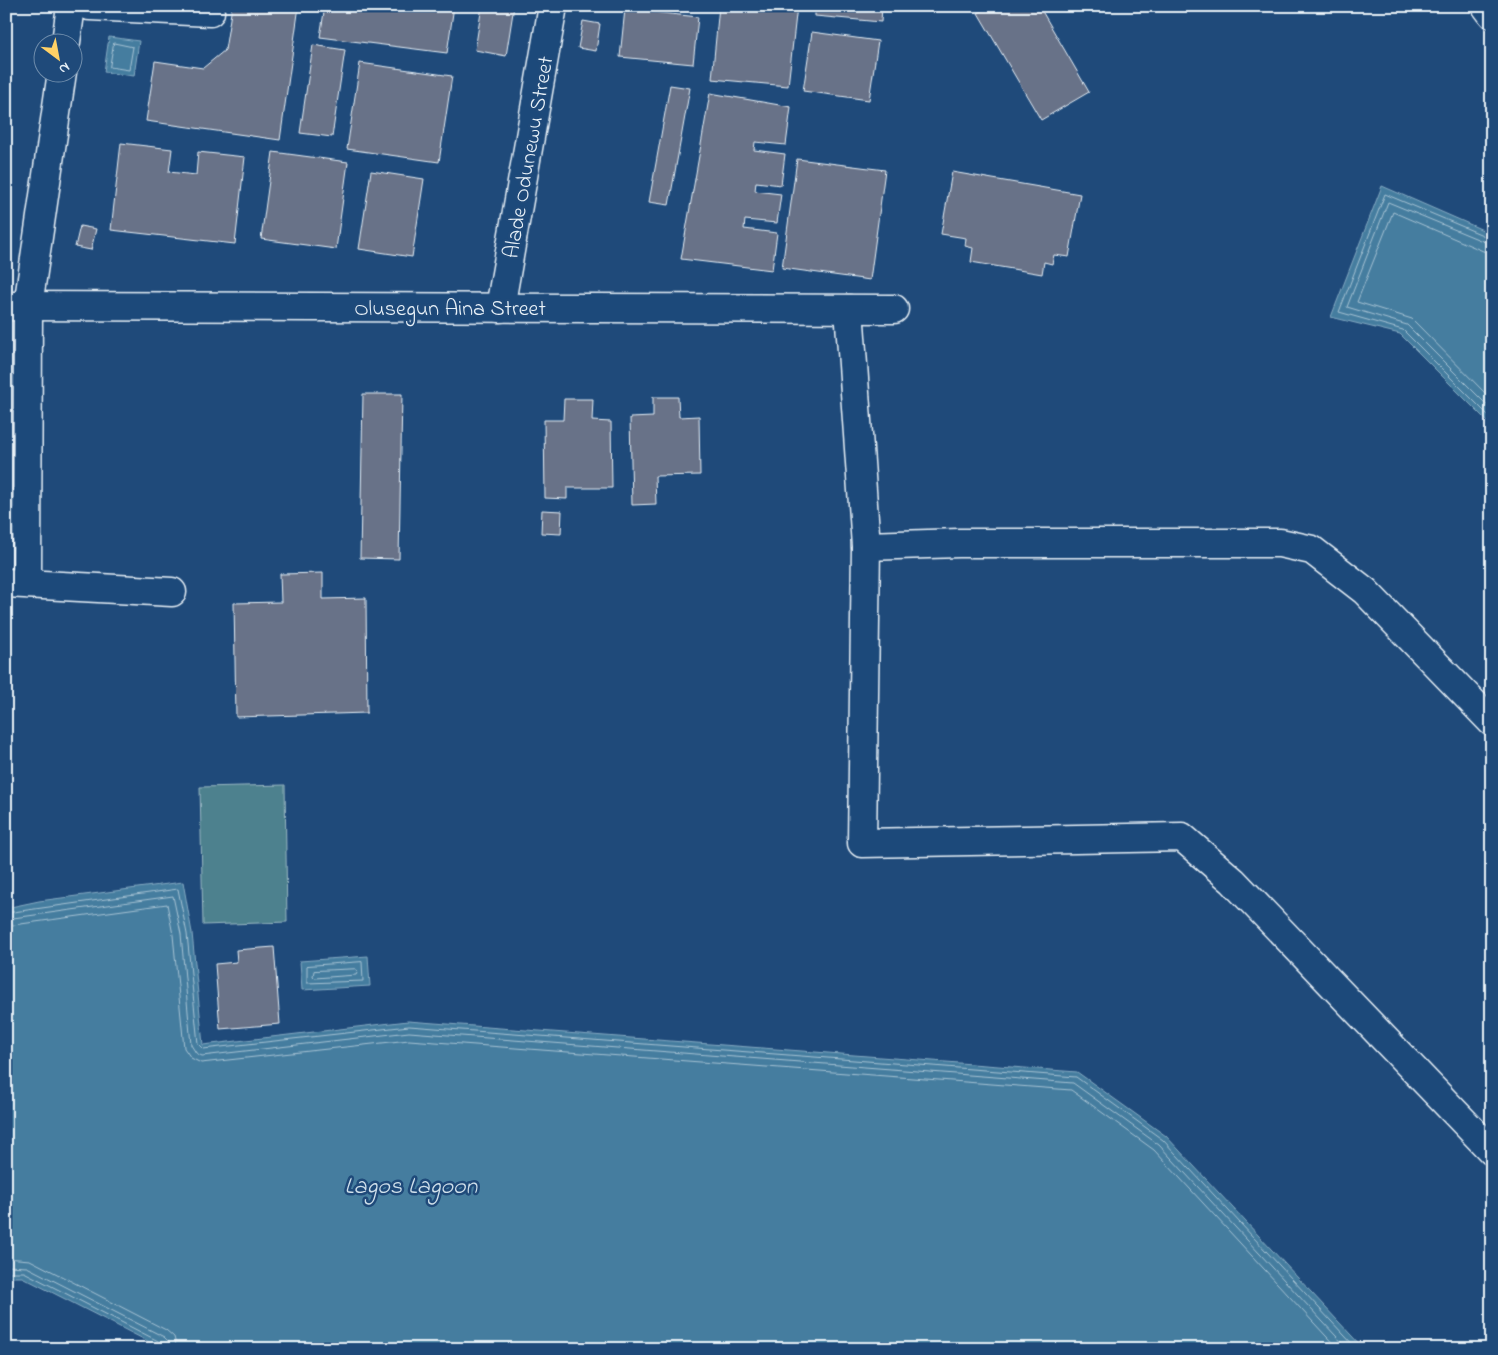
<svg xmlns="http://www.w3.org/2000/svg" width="1498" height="1355" font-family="'Indie Flower',sans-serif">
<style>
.green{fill:#4e818e;stroke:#9bb9c3}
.water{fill:#457d9f;stroke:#86abc3}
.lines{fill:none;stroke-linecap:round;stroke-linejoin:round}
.shore{stroke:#a7c3d4;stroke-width:1}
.building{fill:#687288;stroke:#e8f1f8}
.minor-casing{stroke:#e8f1f8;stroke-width:31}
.minor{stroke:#1f4a7a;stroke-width:28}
.labels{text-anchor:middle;stroke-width:5;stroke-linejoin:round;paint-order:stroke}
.street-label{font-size:22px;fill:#e8f1f8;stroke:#1f4a7a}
.water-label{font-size:24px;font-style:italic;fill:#d0e0eb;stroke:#1f4a7a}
</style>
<rect width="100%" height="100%" fill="#1f4a7a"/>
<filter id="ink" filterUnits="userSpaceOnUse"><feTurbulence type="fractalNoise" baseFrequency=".02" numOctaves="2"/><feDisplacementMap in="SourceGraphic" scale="10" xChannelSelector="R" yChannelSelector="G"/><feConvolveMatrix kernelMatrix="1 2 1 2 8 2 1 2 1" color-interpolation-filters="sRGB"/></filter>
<g filter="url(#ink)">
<polygon class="green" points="285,785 287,922 203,925 200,787"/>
<g class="water">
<polygon points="109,37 139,41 134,76 104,72"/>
<polygon points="1382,186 1492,234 1492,426 1400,334 1331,317"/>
<polygon points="183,882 192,933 203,1045 408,1021 1077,1072 1166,1136 1364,1349 163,1349 22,1277 6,1277 6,908 39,901"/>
<polygon points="368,956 370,986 302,990 300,961"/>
</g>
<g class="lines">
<g class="shore">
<polygon points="114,43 133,47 129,70 110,67"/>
<polyline points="1492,239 1385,194 1339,312 1403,330 1492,419"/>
<polyline points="1492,245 1388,202 1347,307 1407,325 1492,410"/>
<polyline points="1492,253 1483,251 1393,212 1357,302 1412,319 1492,400"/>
<polyline points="6,913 178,889 187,934 198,1044 203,1049 409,1026 1076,1077 1163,1140 1357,1349"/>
<polyline points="6,919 173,896 181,934 191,1045 196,1053 202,1056 409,1032 1073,1083 1159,1145 1348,1349"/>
<polyline points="6,926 167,904 173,935 184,1048 191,1058 201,1063 409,1040 1071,1090 1154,1150 1338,1349"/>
<polygon points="362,962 363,981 307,983 307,966"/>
<polygon points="355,969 358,971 356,975 315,978 313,976 314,971"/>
<polyline points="6,1258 30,1260 166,1330 174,1337 177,1349"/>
<polyline points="6,1266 27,1267 164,1337 169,1342 170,1349"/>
<polyline points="6,1272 24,1272 160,1342 164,1349"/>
</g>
</g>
<g class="building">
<polygon points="232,6 299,6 280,140 146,121 155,61 203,68 225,50"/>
<polygon points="325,6 454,6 447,53 320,37"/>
<polygon points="482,6 514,6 506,56 475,50"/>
<polygon points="719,6 797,6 788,86 712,79"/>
<polygon points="815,6 882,6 881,22 815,16"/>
<polygon points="990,6 1039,6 1089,92 1041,120 978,13"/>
<polygon points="625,9 698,17 693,64 620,57"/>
<polygon points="583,21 600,24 596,51 578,48"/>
<polygon points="812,32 878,41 869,100 803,91"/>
<polygon points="313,45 345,50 332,137 300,133"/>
<polygon points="360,63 452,76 439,162 347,149"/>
<polygon points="670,85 690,88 669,205 649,202"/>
<polygon points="710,93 791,107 786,145 755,142 754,150 785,154 781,185 756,182 755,191 781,194 777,223 745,220 744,229 777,233 772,270 681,259"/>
<polygon points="121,143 172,149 169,172 196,175 198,152 245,157 235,244 111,230"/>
<polygon points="273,152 348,162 336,249 261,239"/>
<polygon points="797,159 885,170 870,280 782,268"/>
<polygon points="371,171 424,179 412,257 359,249"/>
<polygon points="952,172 1080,194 1069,257 1054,255 1052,264 1044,262 1042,274 971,262 973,248 965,246 966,238 941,234"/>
<polygon points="80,226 96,229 91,250 75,247"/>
<polygon points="363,394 402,394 399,559 360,558"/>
<polygon points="653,397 678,397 679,417 699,416 700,475 655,476 656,504 632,505 630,418 653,417"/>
<polygon points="564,399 593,399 592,421 611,422 612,488 567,488 567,499 545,498 544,420 563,420"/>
<polygon points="542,510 562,511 561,534 541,533"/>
<polygon points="323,573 323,599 366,598 367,713 236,717 234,603 281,602 280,574"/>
<polygon points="274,947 280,1024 220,1029 215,964 237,962 236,950"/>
</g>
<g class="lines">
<g class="minor-casing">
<g id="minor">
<polyline points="90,6 210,12"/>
<polyline points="1486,6 1492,14"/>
<polyline points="66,42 71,6"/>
<polyline points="6,306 894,309"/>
<polyline points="500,308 553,6"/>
<polyline points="849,309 866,546 862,843 1182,837 1233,881 1492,1151"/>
<polyline points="866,546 959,543 1280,543 1312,550 1365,591 1492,722"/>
<polyline points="6,583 172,592"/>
<polyline points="27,583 28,306 62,72"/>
</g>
</g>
<use href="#minor" class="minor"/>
</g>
</g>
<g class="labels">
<g class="street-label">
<text transform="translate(527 157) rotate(-80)" y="8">Alade Odunewu Street</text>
<text x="450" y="315">Olusegun Aina Street</text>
</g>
<g class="water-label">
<text x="411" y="1193">Lagos Lagoon</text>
</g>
</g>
<rect width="1498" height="1355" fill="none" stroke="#1f4a7a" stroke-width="25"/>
<rect x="12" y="12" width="1473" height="1330" fill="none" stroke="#e8f1f8" stroke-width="2" filter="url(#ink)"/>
<g transform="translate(58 58) rotate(148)"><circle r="24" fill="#1f4a7a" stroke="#6f8dac"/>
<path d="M0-4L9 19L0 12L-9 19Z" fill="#ffd166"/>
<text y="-8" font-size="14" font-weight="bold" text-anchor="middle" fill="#e8f1f8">N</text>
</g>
</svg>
